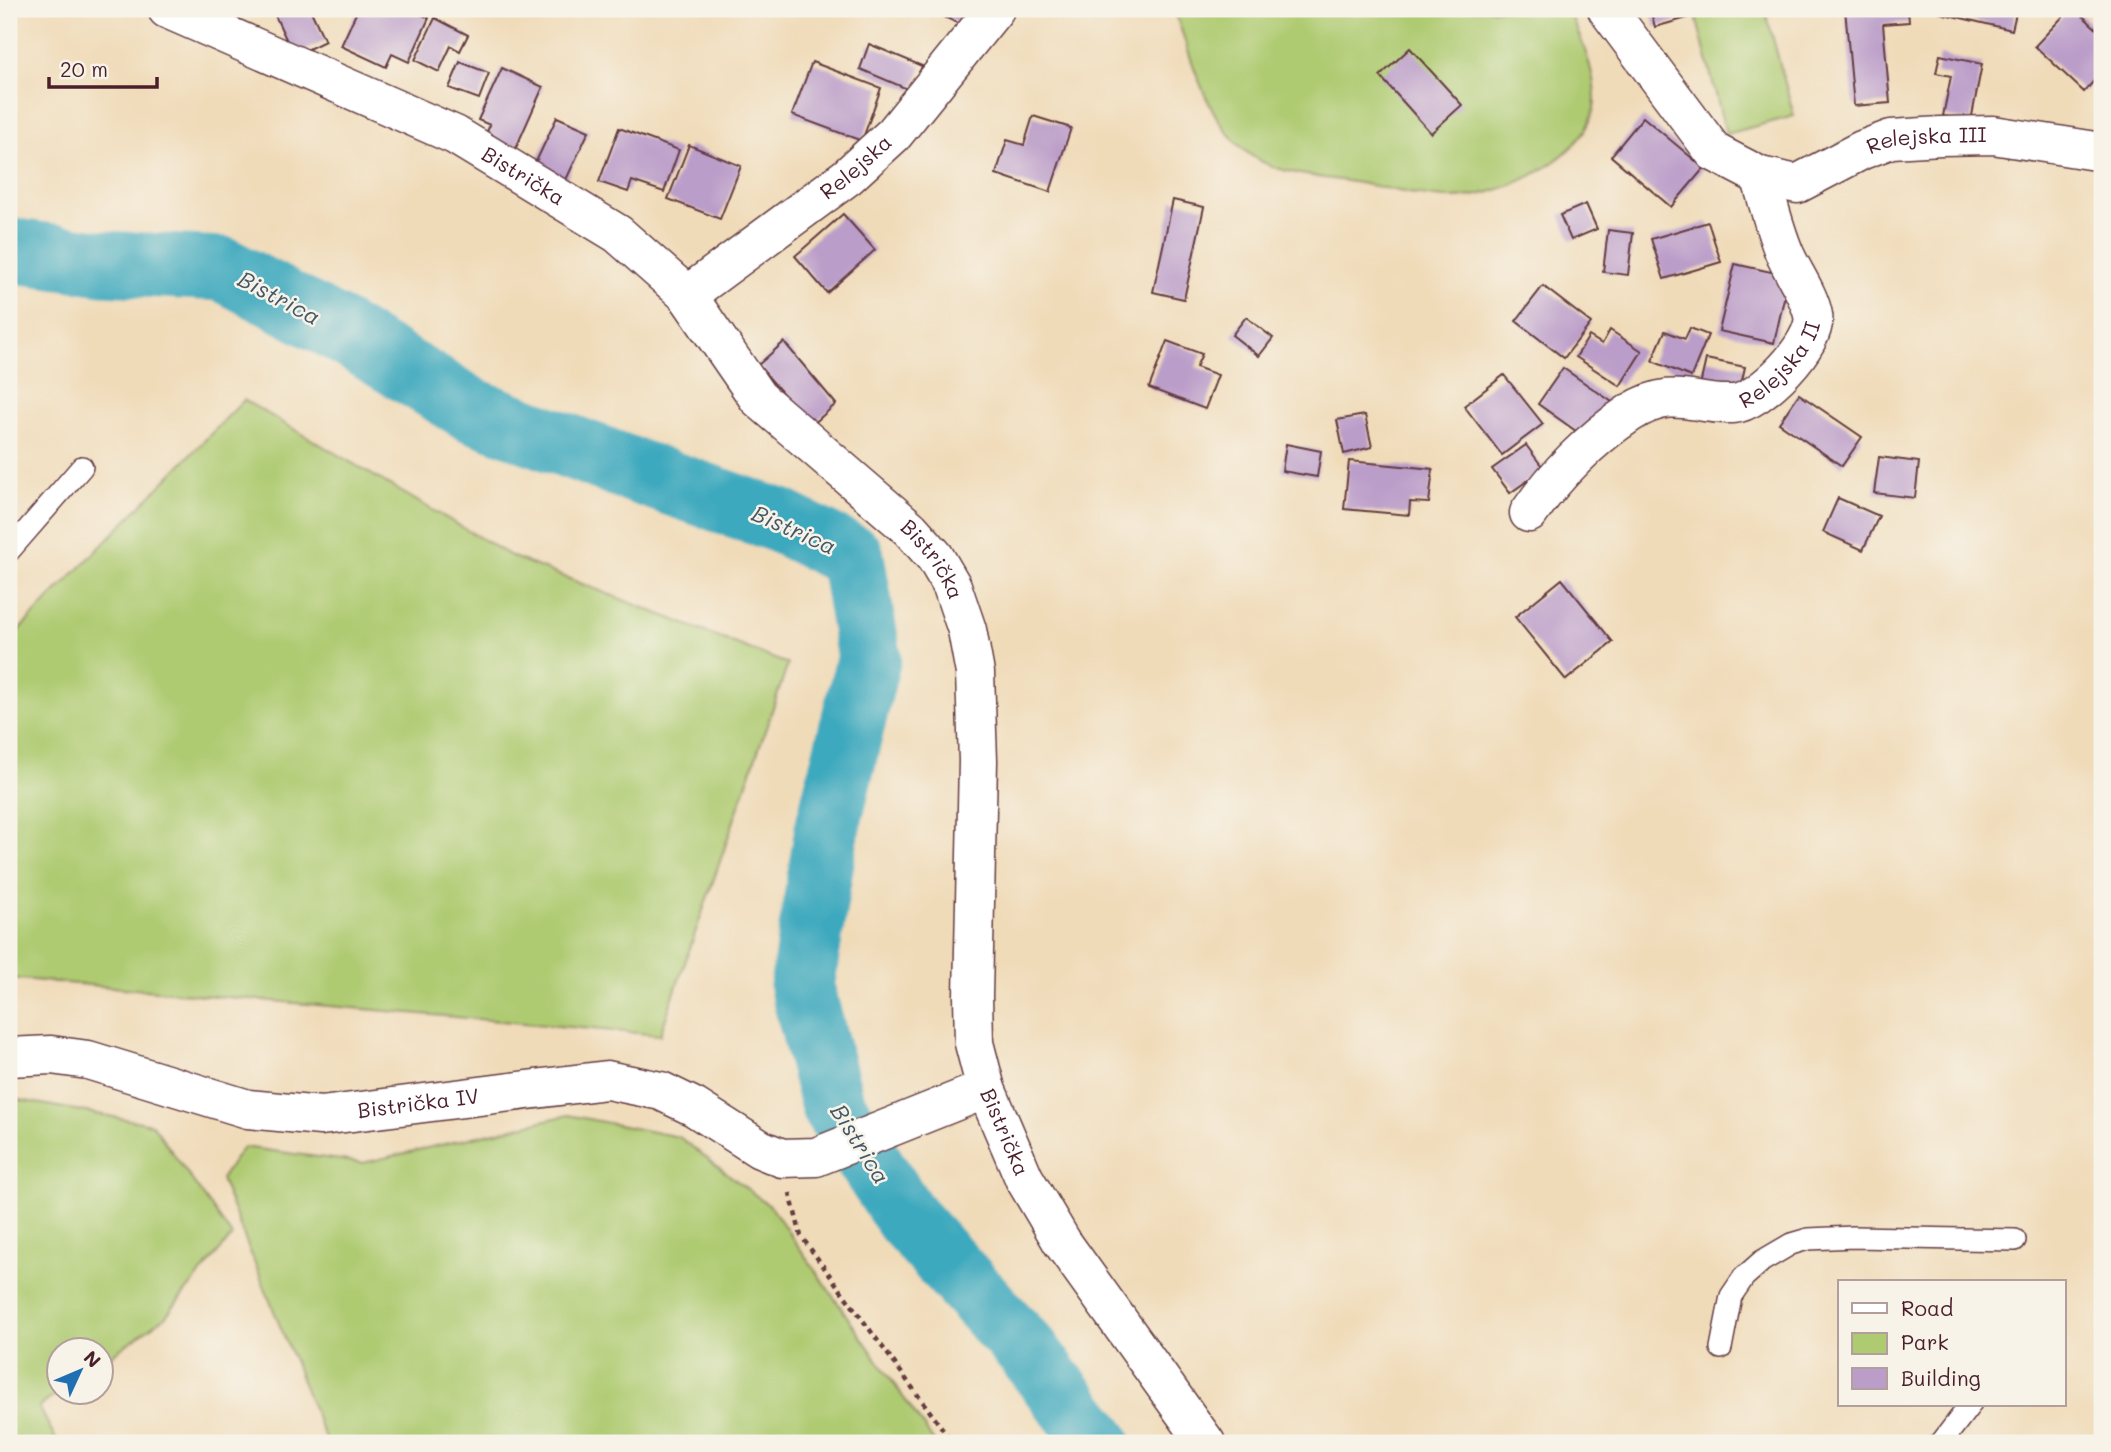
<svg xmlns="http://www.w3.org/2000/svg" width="2111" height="1452" font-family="Mali,sans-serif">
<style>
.green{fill:#afcb72;stroke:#7c754e;stroke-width:2}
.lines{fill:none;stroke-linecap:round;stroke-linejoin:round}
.river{stroke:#3ea9be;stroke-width:65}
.building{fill:#bb9dc9}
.lane-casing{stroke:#633b40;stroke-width:24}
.street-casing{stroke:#633b40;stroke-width:41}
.path{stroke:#633b40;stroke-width:4.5;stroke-dasharray:5 5;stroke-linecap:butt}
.lane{stroke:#fff;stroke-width:21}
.street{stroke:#fff;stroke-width:38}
.labels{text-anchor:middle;stroke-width:5;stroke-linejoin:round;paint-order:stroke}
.street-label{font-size:21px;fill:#4a1f2b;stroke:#f7f3e8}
.water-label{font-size:23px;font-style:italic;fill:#455666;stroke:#f7f3e8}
</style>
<rect width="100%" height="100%" fill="#f7f3e8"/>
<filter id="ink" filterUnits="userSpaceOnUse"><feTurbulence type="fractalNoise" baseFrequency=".0143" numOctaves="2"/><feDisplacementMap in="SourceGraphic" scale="14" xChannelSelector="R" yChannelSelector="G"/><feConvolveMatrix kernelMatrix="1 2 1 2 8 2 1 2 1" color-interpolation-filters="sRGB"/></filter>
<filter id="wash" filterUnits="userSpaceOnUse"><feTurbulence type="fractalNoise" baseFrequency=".00686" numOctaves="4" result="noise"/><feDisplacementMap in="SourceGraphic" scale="28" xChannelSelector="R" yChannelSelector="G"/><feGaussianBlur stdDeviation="1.57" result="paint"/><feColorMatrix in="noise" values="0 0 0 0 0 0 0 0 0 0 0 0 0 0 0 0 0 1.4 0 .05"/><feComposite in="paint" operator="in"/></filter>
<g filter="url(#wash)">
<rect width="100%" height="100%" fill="#f0dbb9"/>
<g class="green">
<path d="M 1174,9 L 1568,9 C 1580,37 1595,68 1595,100 C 1593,157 1498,200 1448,198 C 1419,197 1388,188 1359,183 C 1321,176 1274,176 1244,150 C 1204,115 1191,56 1174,9 Z"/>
<polygon points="1694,9 1765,9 1794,116 1726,134"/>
<polygon points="244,400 513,557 788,664 660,1035 9,978 9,661 16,633"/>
<polygon points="9,1098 152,1124 232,1236 165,1317 102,1362 102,1350 60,1350 59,1392 39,1407 58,1443 9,1443"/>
<polygon points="568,1115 679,1137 771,1207 935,1443 327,1443 221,1179 243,1147 363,1163"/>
</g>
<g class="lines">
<polyline class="river" points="9,250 103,263 223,269 337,329 472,410 638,472 780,521 852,557 869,657 827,829 802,987 833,1106 907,1219 1028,1352 1099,1443"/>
</g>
<g id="blocks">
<g class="building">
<polygon points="272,9 310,9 325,41 294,56"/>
<polygon points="358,9 410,9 429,18 409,62 392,54 386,67 341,46"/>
<polygon points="926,9 975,9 967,27"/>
<polygon points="1650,9 1685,9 1687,18 1655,27"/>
<polygon points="1845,9 1908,9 1909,22 1883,24 1890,103 1854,106"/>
<polygon points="1941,9 2017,9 2012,30 1940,13"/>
<polygon points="2070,9 2075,9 2102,34 2102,72 2084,92 2035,46"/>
<polygon points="435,18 468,35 460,51 451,46 439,72 415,60"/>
<polygon points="869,44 922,66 912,91 860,69"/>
<polygon points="1410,48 1462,105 1431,133 1380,76"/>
<polygon points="1940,55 1982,64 1971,121 1943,116 1951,76 1936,73"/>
<polygon points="460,62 489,73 479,99 449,88"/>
<polygon points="812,62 881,88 862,141 792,115"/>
<polygon points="502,68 543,87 515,150 485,136 490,125 478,120"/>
<polygon points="1033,116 1071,128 1050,192 996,174 1007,140 1024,145"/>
<polygon points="557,117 589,131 565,182 533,168"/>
<polygon points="1643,117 1704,168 1671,207 1611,156"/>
<polygon points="619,128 679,150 664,192 632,181 628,192 599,182"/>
<polygon points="689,145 741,166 720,219 668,199"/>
<polygon points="1173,200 1204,207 1184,299 1153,292"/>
<polygon points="1586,204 1597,229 1571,240 1560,215"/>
<polygon points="843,214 875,250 827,293 795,256"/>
<polygon points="1708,222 1721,262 1664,279 1651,239"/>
<polygon points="1608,230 1633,233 1628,275 1603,272"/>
<polygon points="1735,264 1789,276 1774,343 1719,331"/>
<polygon points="1543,286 1591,323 1564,358 1516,321"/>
<polygon points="1246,317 1273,338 1259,356 1232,335"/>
<polygon points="1690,328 1708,335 1691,377 1652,361 1665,331 1685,339"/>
<polygon points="1610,330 1642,351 1620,386 1576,357 1589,336 1602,344"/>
<polygon points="1167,341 1202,354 1196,367 1218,375 1205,409 1149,388"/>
<polygon points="784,342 836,404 811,426 758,365"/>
<polygon points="1706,359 1745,367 1738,398 1699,390"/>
<polygon points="1563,368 1615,404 1590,441 1538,404"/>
<polygon points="1504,375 1543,424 1502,455 1464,406"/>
<polygon points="1799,394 1862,437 1842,466 1779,423"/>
<polygon points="1365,415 1372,447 1344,454 1337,420"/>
<polygon points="1286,444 1321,451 1317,477 1282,471"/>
<polygon points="1526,445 1544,469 1510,493 1492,469"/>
<polygon points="1879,457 1919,462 1915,498 1874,493"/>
<polygon points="1349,461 1433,469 1429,503 1410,502 1409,515 1344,509"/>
<polygon points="1838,498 1879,516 1863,550 1823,532"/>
<polygon points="1562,579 1613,642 1566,680 1515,617"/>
</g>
</g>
</g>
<g filter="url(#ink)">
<use href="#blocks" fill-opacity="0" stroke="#633b40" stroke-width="2"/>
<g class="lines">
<g class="lane-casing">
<g id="lane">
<polyline points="9,551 82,467"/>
<polyline points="1721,1348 1731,1296 1744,1277 1762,1261 1791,1244 1808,1239 1854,1237 2015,1240"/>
<polyline points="1941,1443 1970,1405"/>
</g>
</g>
<g class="street-casing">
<g id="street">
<path id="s1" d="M 167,9 L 455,135 L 618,234 L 687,295 L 758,398 L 910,529 L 935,557 L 952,586 L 967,630 L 975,673 L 978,761 L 973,996 L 974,1043 L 986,1089 L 1024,1178 L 1062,1242 L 1206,1443"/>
<path id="s2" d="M 1607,9 L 1714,152 L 1760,176 L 1797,184 L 1862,150 L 1891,139 L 1941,136 L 1993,135 L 2102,152"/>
<path id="s3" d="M 687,295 L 847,177 L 894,134 L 995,9"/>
<path id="s4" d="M 1529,513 C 1555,475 1591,439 1630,413 C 1676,385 1690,406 1733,404 C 1759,403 1819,342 1813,315 C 1809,294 1792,272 1784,252 C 1774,228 1768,201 1760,176"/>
<path id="s5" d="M 9,1057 L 51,1055 L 88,1060 L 248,1109 L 321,1116 L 607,1080 L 661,1091 L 694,1107 L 760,1149 L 782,1158 L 816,1157 L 986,1089"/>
</g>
</g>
<polyline class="path" points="790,1193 801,1236 953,1443"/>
<use href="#lane" class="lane"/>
<use href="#street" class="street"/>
</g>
</g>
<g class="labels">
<g class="street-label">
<text dy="7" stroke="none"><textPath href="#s2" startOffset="408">Relejska III</textPath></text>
<text dy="7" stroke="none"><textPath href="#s3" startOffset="212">Relejska</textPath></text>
<text dy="7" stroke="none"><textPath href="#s1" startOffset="394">Bistrička</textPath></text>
<text dy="7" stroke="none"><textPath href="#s4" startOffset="313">Relejska II</textPath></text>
<text dy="7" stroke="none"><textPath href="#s1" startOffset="961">Bistrička</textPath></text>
<text dy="7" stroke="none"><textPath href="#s5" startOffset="418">Bistrička IV</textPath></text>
<text dy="7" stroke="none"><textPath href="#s1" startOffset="1549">Bistrička</textPath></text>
</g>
<g class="water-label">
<text transform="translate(279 298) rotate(28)" y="8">Bistrica</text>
<text transform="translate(794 530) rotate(24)" y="8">Bistrica</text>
<text transform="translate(860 1144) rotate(58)" y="8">Bistrica</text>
</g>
</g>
<rect width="2111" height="1452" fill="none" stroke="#f7f3e8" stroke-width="35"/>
<rect x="1838" y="1280" width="228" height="126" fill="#f7f3e8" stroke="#b29e9c" stroke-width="2"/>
<rect x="1852" y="1303" width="35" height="10" fill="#ffffff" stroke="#b29e9c" stroke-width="2"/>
<text x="1901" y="1316" font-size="21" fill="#4a1f2b">Road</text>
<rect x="1852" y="1333" width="35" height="21" fill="#afcb72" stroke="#b29e9c" stroke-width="2"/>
<text x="1901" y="1350" font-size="21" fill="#4a1f2b">Park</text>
<rect x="1852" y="1368" width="35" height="21" fill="#bb9dc9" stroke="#b29e9c" stroke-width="2"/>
<text x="1901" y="1386" font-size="21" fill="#4a1f2b">Building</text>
<g transform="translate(80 1371) rotate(46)"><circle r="33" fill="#f7f3e8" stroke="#b29e9c" stroke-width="2"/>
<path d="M0-5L12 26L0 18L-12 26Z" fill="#1f6fb2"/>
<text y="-10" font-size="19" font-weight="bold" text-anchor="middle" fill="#4a1f2b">N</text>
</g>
<path d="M49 77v10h108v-10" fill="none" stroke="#4a1f2b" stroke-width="3.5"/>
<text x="60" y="77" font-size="21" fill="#4a1f2b" stroke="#f7f3e8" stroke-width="5" paint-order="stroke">20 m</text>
</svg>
